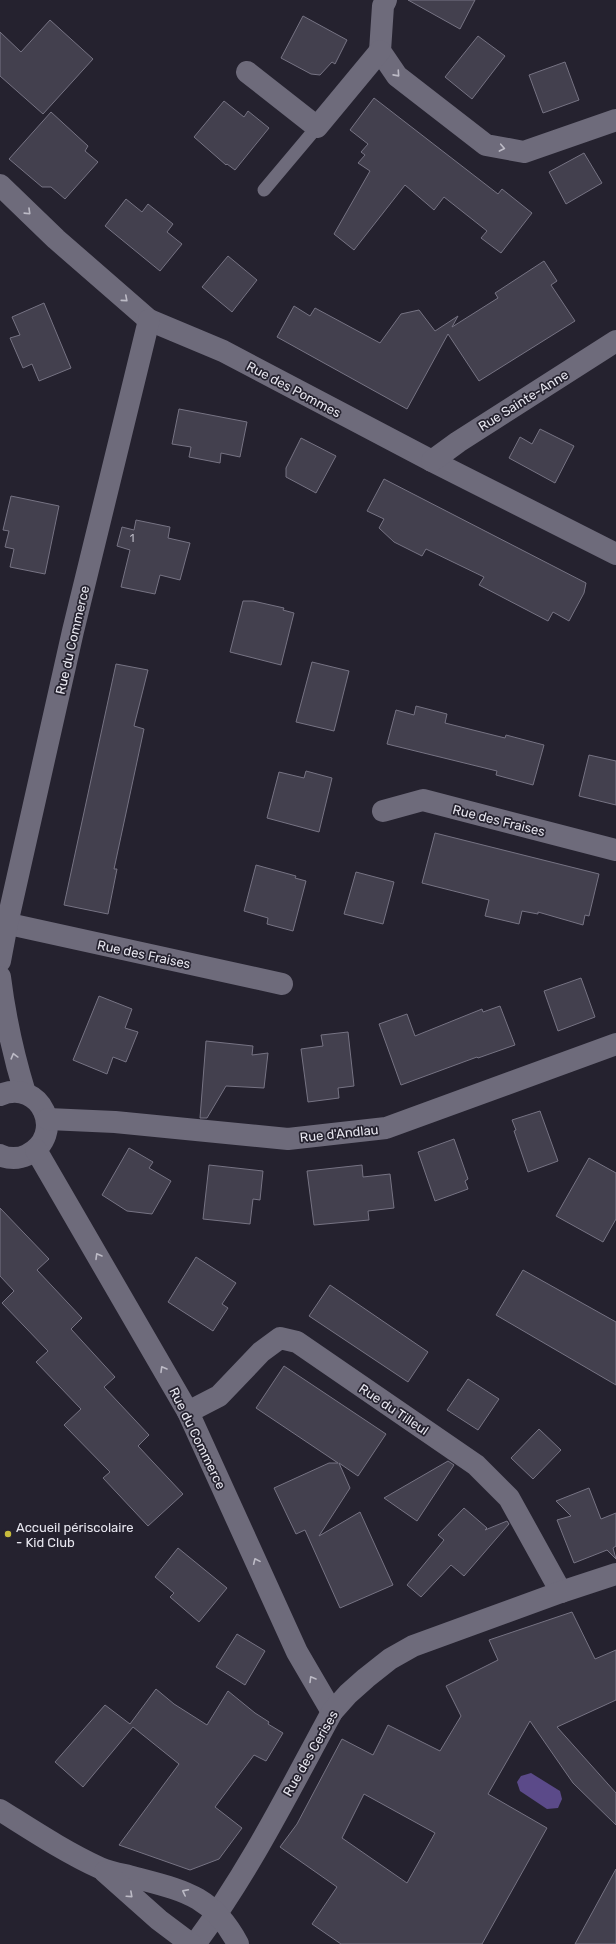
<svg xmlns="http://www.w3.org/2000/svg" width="616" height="1944" font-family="Rubik,sans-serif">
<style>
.water{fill:#5b4a89}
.building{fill:#43404e;stroke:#767383;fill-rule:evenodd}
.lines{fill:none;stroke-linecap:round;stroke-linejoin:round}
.service{stroke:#6e6b7b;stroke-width:13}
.minor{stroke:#6e6b7b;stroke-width:22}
.secondary{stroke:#6e6b7b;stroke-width:22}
.oneway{stroke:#bdbbc6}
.poi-dot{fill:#c7bb3c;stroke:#25222f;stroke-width:1.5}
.labels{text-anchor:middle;stroke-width:3.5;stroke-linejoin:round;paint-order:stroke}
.number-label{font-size:11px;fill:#bebcc7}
.street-label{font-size:13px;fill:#e7e6ef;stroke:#25222f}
.poi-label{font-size:13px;fill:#e7e6ef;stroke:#25222f;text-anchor:start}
</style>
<rect width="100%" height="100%" fill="#25222f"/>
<polygon class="water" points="531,1773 560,1791 562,1799 558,1808 547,1809 520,1791 517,1782 521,1776"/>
<g class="building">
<polygon points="408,0 475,0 460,29"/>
<polygon points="303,16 347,40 335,64 332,62 320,75 311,74 281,58"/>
<polygon points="50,20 93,59 43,114 0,76 0,32 21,52"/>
<polygon points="478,36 505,56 472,99 445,77"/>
<polygon points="565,62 579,100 543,113 529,75"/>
<polygon points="374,98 498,194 502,189 532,213 501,253 481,238 487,231 444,197 434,210 405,185 354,250 334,234 370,171 358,163 365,155 361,152 368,144 350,130"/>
<polygon points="224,101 244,117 248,111 269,128 235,170 227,164 226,165 194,137"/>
<polygon points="51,112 88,146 85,151 98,162 65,199 51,187 42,187 9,159"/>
<polygon points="584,153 602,183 566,204 549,172"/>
<polygon points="126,199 142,212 148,204 173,224 167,232 182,244 160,271 105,226"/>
<polygon points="228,256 257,280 232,312 202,287"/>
<polygon points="544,261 557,281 551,285 575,321 479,381 448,334 407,409 277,337 294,306 310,316 315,308 380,343 401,314 419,310 435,331 458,316 452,327 498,298 495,293"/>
<polygon points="44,303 71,368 39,381 32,364 23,368 10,338 20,335 12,317"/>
<polygon points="179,409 247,422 240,457 221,453 220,463 189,457 191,447 172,444"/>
<polygon points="540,429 574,446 555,483 509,458 520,437 532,444"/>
<polygon points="301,438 336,456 316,493 286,477 286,468"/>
<polygon points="384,479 586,583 584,593 569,621 553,612 548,621 479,585 484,577 426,549 422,556 394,542 379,528 384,519 367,511"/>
<polygon points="11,496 59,506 45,574 10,567 14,549 5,547 9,531 3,530"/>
<polygon points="136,520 170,527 168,538 190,543 180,580 160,575 155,594 121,587 130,550 117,546 122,527 134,530"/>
<polygon points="243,601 253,601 284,608 283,610 294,613 281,665 230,652"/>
<polygon points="312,662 349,671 334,731 296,722"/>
<polygon points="116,664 148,670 134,726 144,729 114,869 117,869 108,914 64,905"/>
<polygon points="416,706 447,714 445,723 505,738 506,735 544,745 533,785 496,775 497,771 387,744 396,710 414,715"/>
<polygon points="589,755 616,761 616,805 579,796"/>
<polygon points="306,771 332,778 319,832 267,818 279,772 304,778"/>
<polygon points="435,833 599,874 589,916 585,915 583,925 538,912 538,914 522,911 519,924 485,916 489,900 422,883"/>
<polygon points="256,865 296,876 295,878 306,881 293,931 267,924 268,918 244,911"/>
<polygon points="356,872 394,882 383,924 344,914"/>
<polygon points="581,978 595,1017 558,1031 544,991"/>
<polygon points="99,996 132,1009 125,1028 138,1032 126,1062 113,1057 107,1074 73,1060"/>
<polygon points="500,1006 515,1045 478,1058 477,1057 401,1085 379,1024 407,1014 415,1036 482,1009 483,1012"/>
<polygon points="348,1032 354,1086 338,1088 339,1098 308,1102 301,1049 323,1046 321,1035"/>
<polygon points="206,1041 253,1046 252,1055 268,1053 264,1088 226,1086 207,1118 200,1118"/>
<polygon points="540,1111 558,1161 528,1172 514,1131 516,1130 512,1120"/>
<polygon points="454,1139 468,1179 465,1181 468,1189 435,1201 418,1152"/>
<polygon points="129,1148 153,1162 149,1168 171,1181 152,1214 127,1211 102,1195"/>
<polygon points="589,1158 616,1173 616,1219 603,1242 556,1216"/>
<polygon points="209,1165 263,1171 260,1200 253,1199 250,1224 203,1219"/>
<polygon points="362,1165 363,1177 390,1174 394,1208 368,1211 369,1220 314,1225 307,1171"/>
<polygon points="0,1208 49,1259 37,1270 82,1318 71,1329 115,1377 104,1387 149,1435 138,1446 183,1494 148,1526 103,1478 110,1472 64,1425 81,1409 36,1362 48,1351 2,1303 14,1291 0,1276"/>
<polygon points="196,1257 236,1283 222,1304 228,1308 213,1331 168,1302"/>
<polygon points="523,1270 616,1322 616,1385 496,1315"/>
<polygon points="330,1285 428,1352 408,1382 309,1316"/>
<polygon points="284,1366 386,1434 358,1476 339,1463 350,1488 319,1536 360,1512 393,1585 340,1608 305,1530 296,1534 274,1488 329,1463 338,1463 256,1408"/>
<polygon points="468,1379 499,1399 478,1430 447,1410"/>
<polygon points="539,1429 561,1450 533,1479 511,1458"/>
<polygon points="448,1461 454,1465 417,1521 384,1498"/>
<polygon points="589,1488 601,1519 616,1513 616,1546 613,1548 616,1559 607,1550 574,1563 557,1520 571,1516 556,1501"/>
<polygon points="464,1508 487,1528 485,1530 507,1521 509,1524 464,1576 451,1565 421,1597 407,1585 444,1540 438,1535"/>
<polygon points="178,1548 227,1588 199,1622 170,1597 174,1593 155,1577"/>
<path d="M 572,1612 L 595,1659 L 616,1650 L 616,1700 L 557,1727 L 616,1793 L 616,1825 L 573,1783 L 530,1721 L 488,1794 L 547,1828 L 482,1944 L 341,1944 L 312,1924 L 337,1887 L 280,1847 L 297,1824 L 342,1739 L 373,1755 L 388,1725 L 440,1751 L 461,1716 L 446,1686 L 498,1660 L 489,1640 ZM 364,1794 L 435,1833 L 407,1883 L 342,1838 Z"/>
<polygon points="237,1634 265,1651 245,1685 216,1667"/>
<polygon points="156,1689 174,1704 207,1725 228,1691 255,1713 269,1722 268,1724 283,1733 266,1761 254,1755 215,1807 242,1828 219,1859 190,1870 119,1845 179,1764 133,1727 83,1787 55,1762 105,1705 130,1724"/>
<polygon points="616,1869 616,1944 575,1944"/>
</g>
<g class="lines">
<polyline class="service" points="264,190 317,127"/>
<g class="minor">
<polyline points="386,0 383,6 380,51 397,76 486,145 524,152 616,120"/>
<polyline points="247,72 317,127 380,51"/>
<polyline points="0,185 56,239 149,320 223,351 432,461 616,554"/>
<polyline points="432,461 458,442 616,341"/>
<polyline points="383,811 423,800 616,850"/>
<polyline points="0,922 282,984"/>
<polyline points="0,961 7,924 73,631 149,320"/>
<path d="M 0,977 C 5,1017 13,1054 25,1093"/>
<path d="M 0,1095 C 41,1078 67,1135 27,1155 C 19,1159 8,1159 0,1155"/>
<polyline points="48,1119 115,1122 288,1139 386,1128 616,1044"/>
<polyline points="36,1150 188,1412 297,1652 332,1712"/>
<polyline points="188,1412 219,1396 261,1352 280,1338 297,1342 476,1465 509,1498 561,1592"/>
<path d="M 195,1944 C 249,1872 289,1791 332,1712 L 348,1694 L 366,1678 L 390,1659 L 413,1646 L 561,1592 L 616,1574"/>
</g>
<g class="secondary">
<path d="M 0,1810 C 32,1830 65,1852 100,1868 C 109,1872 120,1874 129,1876 C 180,1890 211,1893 238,1944"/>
<polyline points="105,1872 159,1920 191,1944"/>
</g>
</g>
<defs><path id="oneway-chevron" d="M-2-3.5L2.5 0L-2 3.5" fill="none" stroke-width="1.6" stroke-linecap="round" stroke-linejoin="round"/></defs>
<g class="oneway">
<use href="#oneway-chevron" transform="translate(397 74) rotate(48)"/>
<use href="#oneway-chevron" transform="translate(502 148) rotate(11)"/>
<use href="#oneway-chevron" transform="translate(28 212) rotate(44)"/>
<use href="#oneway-chevron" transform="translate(125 299) rotate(41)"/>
<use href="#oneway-chevron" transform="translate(14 1056) rotate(-105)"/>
<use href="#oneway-chevron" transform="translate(98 1256) rotate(-120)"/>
<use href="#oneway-chevron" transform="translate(163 1369) rotate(-120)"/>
<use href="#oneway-chevron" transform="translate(256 1561) rotate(-114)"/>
<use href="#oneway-chevron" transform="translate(312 1679) rotate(-121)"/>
<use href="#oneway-chevron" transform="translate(185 1892) rotate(-153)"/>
<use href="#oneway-chevron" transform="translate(130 1895) rotate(42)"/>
</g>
<circle class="poi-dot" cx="8" cy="1534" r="4"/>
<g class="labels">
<g class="number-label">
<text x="132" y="542">1</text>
</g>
<g class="street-label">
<text transform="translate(294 389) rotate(28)" y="5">Rue des Pommes</text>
<text transform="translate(523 400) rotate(-32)" y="5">Rue Sainte-Anne</text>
<text transform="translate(72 640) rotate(-77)" y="5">Rue du Commerce</text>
<text transform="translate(499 820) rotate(14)" y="5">Rue des Fraises</text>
<text transform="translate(144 954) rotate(12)" y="5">Rue des Fraises</text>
<text transform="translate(339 1133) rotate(-6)" y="5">Rue d'Andlau</text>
<text transform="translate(394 1409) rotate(34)" y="5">Rue du Tilleul</text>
<text transform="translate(198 1438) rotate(64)" y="5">Rue du Commerce</text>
<text transform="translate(310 1753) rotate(-60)" y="5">Rue des Cerises</text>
</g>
<g class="poi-label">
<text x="16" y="1532">Accueil périscolaire<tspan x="16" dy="15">- Kid Club</tspan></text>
</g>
</g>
</svg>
